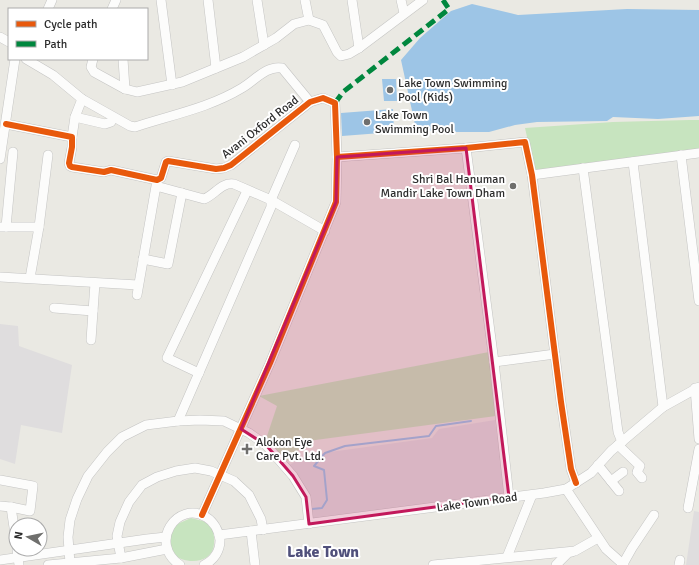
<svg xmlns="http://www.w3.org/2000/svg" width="699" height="565" font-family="Signika,sans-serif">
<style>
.industrial{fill:#dfddde}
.green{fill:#c7e4bf}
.water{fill:#9dc5e6}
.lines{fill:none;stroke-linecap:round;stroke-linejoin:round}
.stream{stroke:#9dc5e6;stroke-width:2}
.minor-casing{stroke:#c4c4c3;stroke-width:10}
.minor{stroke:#fcfcfb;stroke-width:9}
.quiet{stroke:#00873e;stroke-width:5;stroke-dasharray:10 5;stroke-linecap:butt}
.cycleway-casing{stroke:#fff;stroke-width:8}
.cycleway{stroke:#e8590c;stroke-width:6}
.marked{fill:#c2185b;fill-opacity:0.2;stroke:#c2185b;stroke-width:3;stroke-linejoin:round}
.poi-dot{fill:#6f6f6d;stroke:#fff;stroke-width:1.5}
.labels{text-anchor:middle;stroke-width:4;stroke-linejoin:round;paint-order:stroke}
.poi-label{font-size:12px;fill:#2d2d2d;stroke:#fff;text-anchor:start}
.street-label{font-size:12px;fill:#2d2d2d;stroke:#fff}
.district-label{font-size:16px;font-weight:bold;fill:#50507b;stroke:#fff}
</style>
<rect width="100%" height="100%" fill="#eae9e3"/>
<g class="industrial">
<polygon points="0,324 18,326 19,346 72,365 62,433 21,425 15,464 0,459"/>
<polygon points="495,420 505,494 312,520 289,465 308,455 432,438 439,429"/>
<polygon points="694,511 699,512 699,565 686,565"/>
</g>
<g class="green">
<polygon points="689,120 699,120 699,149 535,172 525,128 613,122"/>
<polygon points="489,352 496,416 308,441 286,462 266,439 277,406 259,396"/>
<path d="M 191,518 L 203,521 L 212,526 C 213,532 215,538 214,544 C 213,564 185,565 173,554 C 171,552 170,546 168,543 L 175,525 Z"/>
</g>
<g class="water">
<polygon points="472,4 518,15 627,9 699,10 699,116 658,119 613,117 607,121 537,122 515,125 489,132 442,132 416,129 401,60 420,38 451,11"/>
<polygon points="382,79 396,79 397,101 384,101"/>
<polygon points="393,109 394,132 342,136 341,113"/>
</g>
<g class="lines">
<polyline class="stream" points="312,509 322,508 327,500 324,470 314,466 325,453 345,446 429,436 436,426 471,421"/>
<g class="minor-casing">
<g id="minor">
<polyline points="161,0 172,85"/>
<polyline points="208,0 216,68"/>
<polyline points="257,0 264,45"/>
<polyline points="305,0 309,20"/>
<polyline points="352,0 359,48"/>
<polyline points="401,0 404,13"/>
<polyline points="48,9 52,0"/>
<polyline points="112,9 116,0"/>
<polyline points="0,37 9,42"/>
<path d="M 26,59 L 53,75 L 82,99 L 130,126 L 135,127 C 171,115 209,108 242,88 C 254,81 267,65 282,68 L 310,102"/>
<polyline points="93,59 91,67 94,72 125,89 137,92 182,82 243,57 276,38 294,24 309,20 323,25 337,52 341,56 349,54 359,48 423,0"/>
<polyline points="123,59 125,89"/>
<polyline points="75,117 105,124 111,122 113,118"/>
<polyline points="6,124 72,137 72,147 69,163 70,166 72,167 104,172 111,170 157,180 161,178 166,162 168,161 216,169 224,168 231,165 310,102 323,98 335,103 337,157 336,202 270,363 202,515"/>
<polyline points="72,137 75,117 82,99"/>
<polyline points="466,148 494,362 509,497"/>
<polyline points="681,155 699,301"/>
<polyline points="337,157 466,148 525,142 532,175 561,402 571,469 576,483"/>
<polyline points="0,159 15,59"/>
<polyline points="633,162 663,407"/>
<polyline points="583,168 618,432 622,442"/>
<polyline points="532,175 699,153"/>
<polyline points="1,227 39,227"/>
<polyline points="6,227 13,152"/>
<polyline points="143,259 168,264 182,193"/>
<polyline points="0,277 138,285"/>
<polyline points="30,278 39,227 48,155"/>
<path d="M 137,295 L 156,186 L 204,199 C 215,195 221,182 234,184 L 271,200 L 325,231"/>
<polyline points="54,308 93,311"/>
<polyline points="91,340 95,283"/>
<polyline points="494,362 555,354"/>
<polyline points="199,373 167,358 247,191"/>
<polyline points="695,388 699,439"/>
<polyline points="178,421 271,207 271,200 295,145"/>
<polyline points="618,445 640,466 637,472 642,478"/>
<polyline points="598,465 619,491"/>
<polyline points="0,480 33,486 30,511 11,507"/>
<polyline points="611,481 623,472"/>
<polyline points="566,489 606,549 624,565"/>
<polyline points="0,506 11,507 16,541"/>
<polyline points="688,508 699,449"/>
<polyline points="251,531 255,565"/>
<polyline points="219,535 544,493 566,489 591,473 611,451 663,407 699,387"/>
<polyline points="17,549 19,565"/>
<polyline points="507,557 532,495"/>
<polyline points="121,558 117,536 120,522 129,502 142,485 157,477 176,471 195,468 211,471 234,481 249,495 261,519 263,530"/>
<polyline points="0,560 147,539 166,537"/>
<polyline points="70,563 68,537 70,520 77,499 88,476 107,452 122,437 146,425 178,421 200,420 224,421 249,433 266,445 293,476 306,497 309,524"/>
<polyline points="623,564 632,548 654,515"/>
<polyline points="48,565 121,558 167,549"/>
<path d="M 180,565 C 148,543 177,500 206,517 C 214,522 219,531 220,540 C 220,551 214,560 204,565"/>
<polyline points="433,565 575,551 598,538"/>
<polyline points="556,565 568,553 572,552"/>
<polyline points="679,565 680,560"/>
</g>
</g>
<use href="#minor" class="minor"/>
<polyline class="quiet" points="335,103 343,92 449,9 443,0"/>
<g class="cycleway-casing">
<g id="cycleway">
<polyline points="6,124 72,137 72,147 69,163 70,166 72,167 104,172 111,170 157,180 161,178 166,162 168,161 216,169 224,168 231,165 310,102 323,98 335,103 337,157 336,202 270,363 202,515"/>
<polyline points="337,157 466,148 525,142 532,175 561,402 571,469 576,483"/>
</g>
</g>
<use href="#cycleway" class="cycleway"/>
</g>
<path class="marked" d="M 466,148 L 509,497 L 309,524 L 306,497 L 293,476 L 266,445 L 241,429 L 336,202 L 337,157 Z"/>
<g class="poi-dot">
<circle cx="390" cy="90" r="4"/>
<circle cx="367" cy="122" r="4"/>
<circle cx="513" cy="186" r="4"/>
<path d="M245 443h4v4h4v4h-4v4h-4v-4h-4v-4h4z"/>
</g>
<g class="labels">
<g class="poi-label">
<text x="398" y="87">Lake Town Swimming<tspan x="398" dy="14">Pool (Kids)</tspan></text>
<text x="375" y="119">Lake Town<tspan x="375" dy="14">Swimming Pool</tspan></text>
<text x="505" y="183" text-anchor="end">Shri Bal Hanuman<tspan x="505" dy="14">Mandir Lake Town Dham</tspan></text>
<text x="256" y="446">Alokon Eye<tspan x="256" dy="14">Care Pvt. Ltd.</tspan></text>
</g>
<g class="street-label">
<text transform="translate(260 127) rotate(-38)" y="4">Avani Oxford Road</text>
<text transform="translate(477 502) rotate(-8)" y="4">Lake Town Road</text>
</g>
<g class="district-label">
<text x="323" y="557">Lake Town</text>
</g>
</g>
<rect x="8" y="8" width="140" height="52" fill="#ffffff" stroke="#ababab"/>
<rect x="16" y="21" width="20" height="6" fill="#e8590c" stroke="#ababab"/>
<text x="44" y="28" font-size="12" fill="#2d2d2d">Cycle path</text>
<rect x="16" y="41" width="20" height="6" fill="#00873e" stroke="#ababab"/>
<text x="44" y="48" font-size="12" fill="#2d2d2d">Path</text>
<g transform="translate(28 537) rotate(279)"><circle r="19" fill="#ffffff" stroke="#ababab"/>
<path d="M0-3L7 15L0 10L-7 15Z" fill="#6f6f6d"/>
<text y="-6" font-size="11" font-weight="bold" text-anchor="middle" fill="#2d2d2d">N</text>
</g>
</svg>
